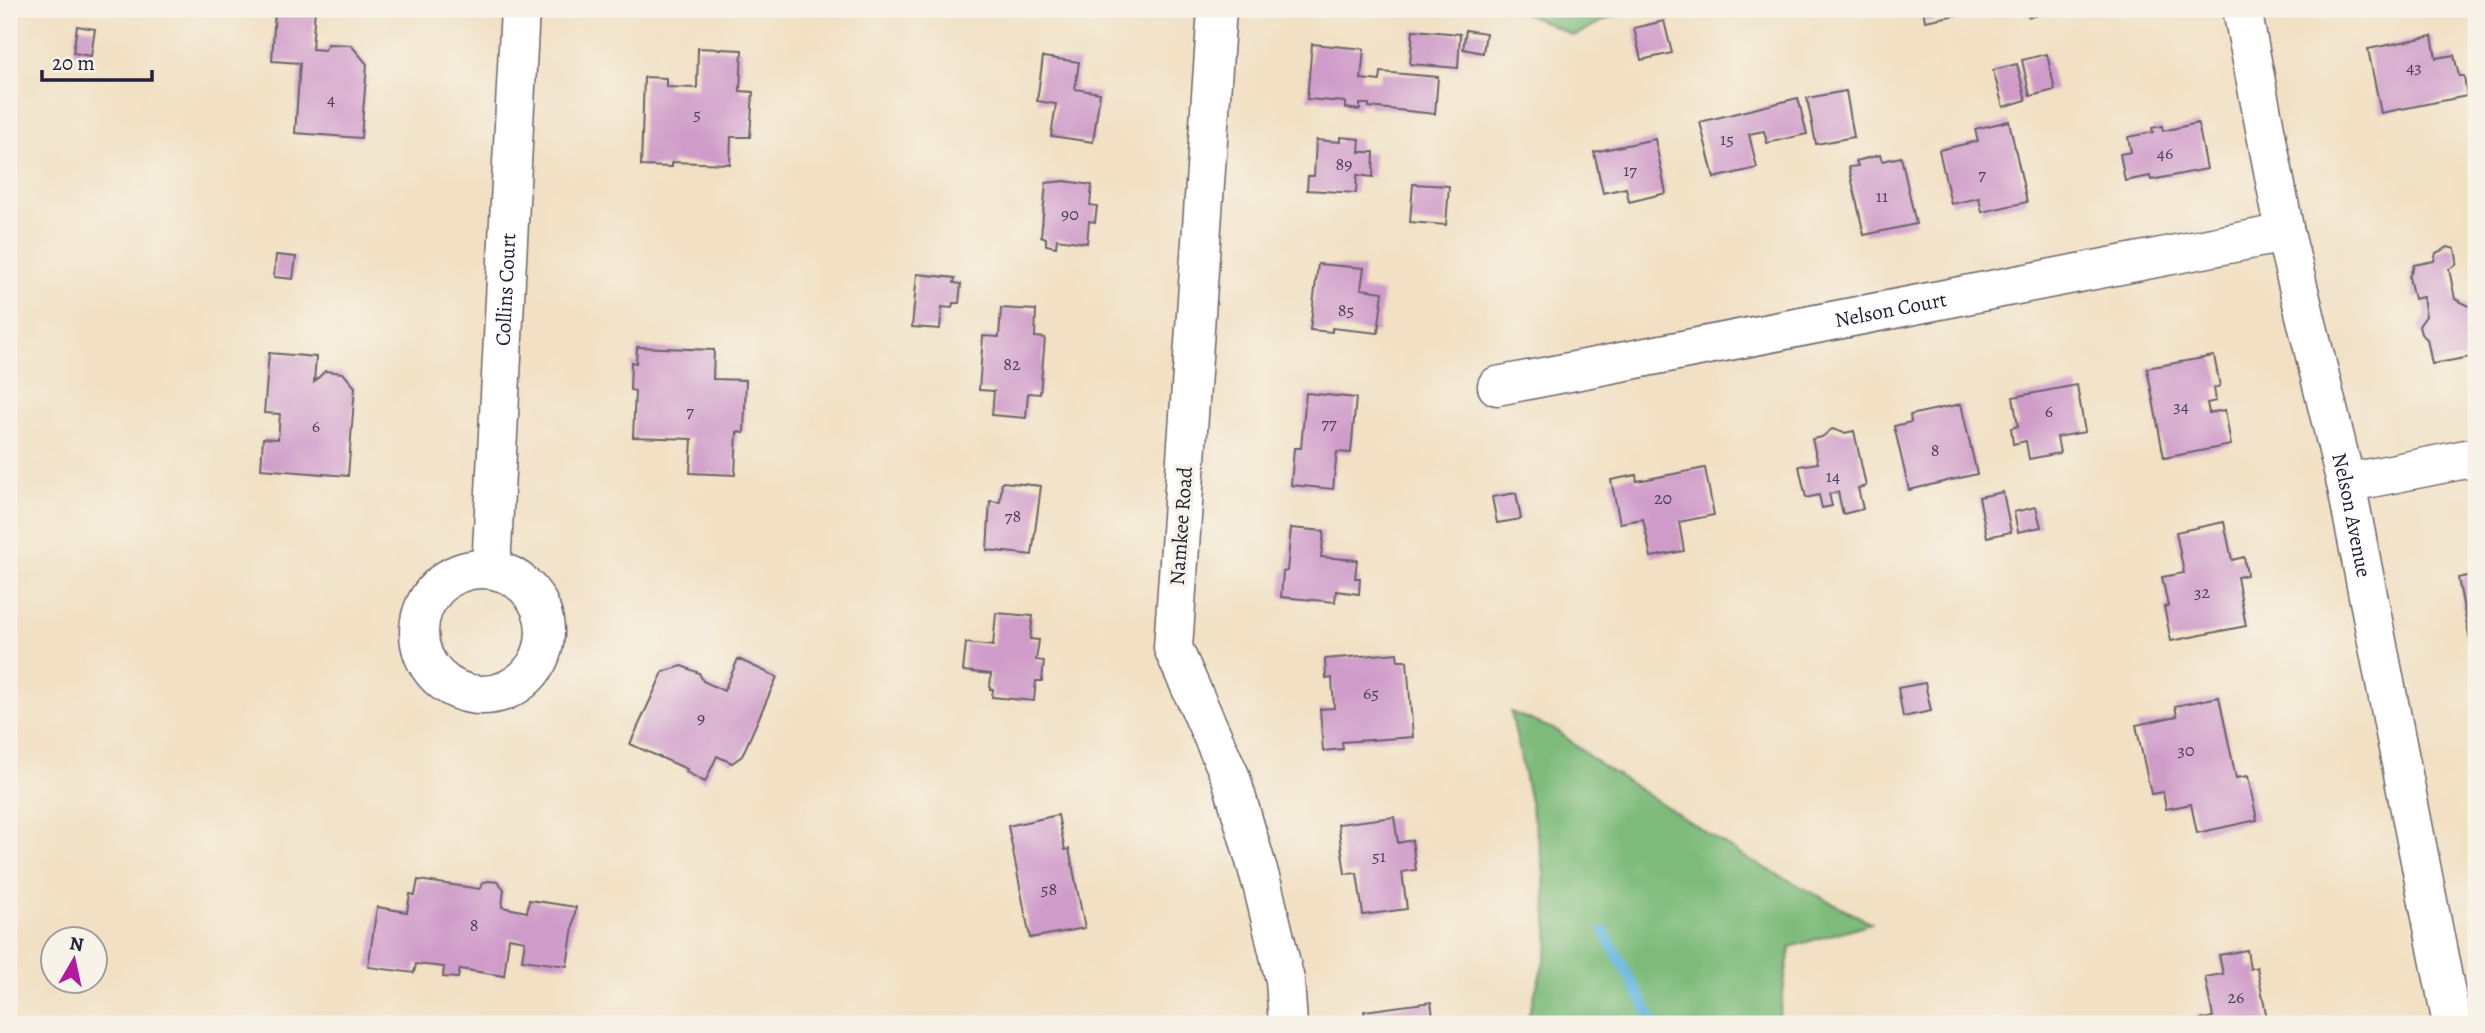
<svg xmlns="http://www.w3.org/2000/svg" width="2485" height="1033" font-family="Alegreya,serif">
<style>
.forest{fill:#7ebb7a;stroke:#506e5a;stroke-width:2}
.lines{fill:none;stroke-linecap:round;stroke-linejoin:round}
.stream{stroke:#66b7e1;stroke-width:10}
.building{fill:#cf9bc9}
.street-casing{stroke:#6a646b;stroke-width:41}
.street{stroke:#fff;stroke-width:38}
.labels{text-anchor:middle;stroke-width:7;stroke-linejoin:round;paint-order:stroke}
.number-label{font-size:18px;fill:#4d405e}
.street-label{font-size:21px;fill:#22223b;stroke:#f7f3e8}
</style>
<rect width="100%" height="100%" fill="#f7f3e8"/>
<filter id="ink" filterUnits="userSpaceOnUse"><feTurbulence type="fractalNoise" baseFrequency=".0143" numOctaves="2"/><feDisplacementMap in="SourceGraphic" scale="14" xChannelSelector="R" yChannelSelector="G"/><feConvolveMatrix kernelMatrix="1 2 1 2 8 2 1 2 1" color-interpolation-filters="sRGB"/></filter>
<filter id="wash" filterUnits="userSpaceOnUse"><feTurbulence type="fractalNoise" baseFrequency=".00686" numOctaves="4" result="noise"/><feDisplacementMap in="SourceGraphic" scale="28" xChannelSelector="R" yChannelSelector="G"/><feGaussianBlur stdDeviation="1.57" result="paint"/><feColorMatrix in="noise" values="0 0 0 0 0 0 0 0 0 0 0 0 0 0 0 0 0 1.4 0 .05"/><feComposite in="paint" operator="in"/></filter>
<g filter="url(#wash)">
<rect width="100%" height="100%" fill="#f1e0c3"/>
<g class="forest">
<polygon points="1516,9 1626,9 1574,36"/>
<polygon points="1511,712 1558,731 1591,758 1744,857 1871,923 1790,947 1778,1024 1526,1024 1549,944 1543,863"/>
</g>
<g class="lines">
<polyline class="stream" points="1604,931 1655,1024"/>
</g>
<g id="blocks">
<g class="building">
<polygon points="275,9 315,9 312,49 325,50 328,44 351,45 367,64 361,138 295,133 300,63 272,61"/>
<polygon points="1923,9 1961,9 1962,14 1925,21"/>
<polygon points="2027,9 2061,9 2061,10 2029,17"/>
<polygon points="1664,21 1672,53 1641,60 1634,28"/>
<polygon points="77,26 95,29 91,56 73,53"/>
<polygon points="1413,30 1460,34 1458,68 1410,64"/>
<polygon points="1466,30 1486,33 1483,53 1463,49"/>
<polygon points="2432,36 2436,58 2454,55 2459,76 2464,76 2467,96 2381,113 2368,49"/>
<polygon points="1312,44 1364,49 1361,79 1380,81 1381,72 1438,77 1435,114 1369,107 1369,104 1360,104 1360,110 1345,108 1345,102 1307,99"/>
<polygon points="698,48 742,50 740,91 753,92 750,137 731,137 730,164 672,162 672,167 641,166 644,77 666,78 666,87 697,88"/>
<polygon points="2047,54 2055,90 2030,96 2022,60"/>
<polygon points="1043,57 1079,62 1075,89 1100,93 1093,142 1051,136 1056,104 1037,101"/>
<polygon points="2017,64 2026,100 2003,107 1993,70"/>
<polygon points="1846,91 1854,137 1816,144 1807,98"/>
<polygon points="1798,98 1807,134 1767,143 1764,131 1749,134 1757,168 1714,178 1700,122"/>
<polygon points="2009,121 2027,202 1982,212 1979,198 1951,204 1939,150 1978,141 1975,129"/>
<polygon points="2198,123 2207,169 2151,180 2150,176 2125,181 2120,154 2131,152 2128,137 2153,132 2152,128 2162,126 2163,131"/>
<polygon points="1340,137 1360,139 1359,152 1374,152 1373,177 1357,175 1356,193 1307,190 1308,176 1314,176 1316,140 1340,142"/>
<polygon points="1655,139 1666,193 1629,202 1626,188 1603,193 1594,152"/>
<polygon points="1880,155 1882,161 1901,157 1916,224 1864,235 1849,167 1858,166 1856,161"/>
<polygon points="1065,181 1092,185 1090,205 1097,206 1095,222 1089,221 1087,243 1057,239 1056,247 1046,245 1046,238 1041,236 1046,183"/>
<polygon points="1413,184 1449,186 1446,225 1410,222"/>
<polygon points="2448,247 2455,249 2457,260 2456,265 2449,269 2455,299 2469,306 2476,305 2476,356 2432,364 2427,339 2421,334 2419,326 2426,316 2423,297 2414,299 2409,277 2414,265 2434,261 2436,253"/>
<polygon points="276,255 296,257 293,279 274,277"/>
<polygon points="1318,264 1364,268 1361,289 1383,292 1378,333 1332,328 1332,332 1310,330"/>
<polygon points="917,274 955,278 954,283 961,284 959,303 953,303 952,308 942,307 940,329 912,327"/>
<polygon points="1001,308 1036,310 1035,337 1045,338 1040,394 1028,393 1026,418 992,415 994,391 979,390 983,336 999,337"/>
<polygon points="637,347 714,350 713,379 746,380 744,433 737,432 735,475 690,473 692,439 633,437 635,391 630,390 631,362 636,363"/>
<polygon points="269,353 316,357 314,382 325,371 343,373 355,387 348,476 261,469 263,438 278,439 280,414 264,413"/>
<polygon points="2214,356 2220,386 2214,388 2216,401 2207,403 2209,413 2225,410 2231,445 2164,458 2147,368"/>
<polygon points="2077,385 2085,432 2057,437 2060,453 2029,459 2026,441 2013,444 2011,428 2018,426 2013,397"/>
<polygon points="1306,393 1356,398 1351,453 1337,452 1333,489 1291,485 1294,448 1301,448"/>
<polygon points="1961,404 1977,474 1909,490 1894,426 1911,422 1910,415"/>
<polygon points="1832,429 1844,433 1854,431 1866,486 1858,488 1863,509 1843,514 1838,492 1829,494 1832,506 1822,508 1819,495 1806,498 1799,466 1818,463 1812,439 1822,437"/>
<polygon points="1705,468 1714,515 1679,522 1684,551 1651,557 1643,519 1620,523 1611,480 1636,475 1637,481"/>
<polygon points="1002,482 1041,486 1032,555 987,550 990,501 1000,502"/>
<polygon points="2003,492 2011,532 1987,537 1979,497"/>
<polygon points="1516,493 1521,519 1497,523 1492,497"/>
<polygon points="2036,507 2041,527 2018,532 2014,512"/>
<polygon points="2224,522 2232,560 2244,557 2247,575 2237,577 2246,626 2171,641 2164,607 2168,606 2162,577 2184,573 2176,532"/>
<polygon points="1291,528 1324,531 1321,557 1357,560 1355,578 1360,578 1359,594 1336,591 1335,602 1281,597 1283,572 1287,571"/>
<polygon points="2476,574 2476,667 2475,667 2458,578"/>
<polygon points="996,613 1033,616 1030,639 1039,640 1036,660 1044,661 1042,681 1036,681 1034,701 992,697 993,689 990,689 991,674 963,671 966,643 993,646"/>
<polygon points="1397,653 1398,661 1407,661 1413,737 1342,742 1343,749 1323,751 1320,709 1334,708 1332,678 1326,679 1325,659"/>
<polygon points="738,659 777,677 742,756 732,763 717,756 705,782 686,772 687,769 630,744 663,672 682,666 699,673 703,681 724,691"/>
<polygon points="1925,683 1931,711 1903,717 1898,688"/>
<polygon points="2219,697 2236,778 2248,776 2257,820 2197,833 2191,804 2166,809 2163,792 2151,794 2136,725 2177,716 2175,706"/>
<polygon points="1058,815 1065,850 1069,849 1085,928 1030,938 1008,826"/>
<polygon points="1394,817 1398,843 1412,840 1416,870 1402,872 1407,909 1363,915 1357,873 1345,874 1338,824"/>
<polygon points="418,880 480,889 482,883 488,881 498,882 504,889 502,907 527,912 529,900 576,907 567,966 522,960 525,941 509,938 504,976 460,969 458,978 443,977 444,967 416,964 414,973 368,967 377,907 407,912 410,894 415,895"/>
<polygon points="2247,950 2250,969 2257,967 2268,1024 2195,1024 2194,1021 2213,1017 2205,977 2223,974 2219,955"/>
<polygon points="1431,1002 1434,1024 1366,1024 1364,1011"/>
</g>
</g>
</g>
<g filter="url(#ink)">
<use href="#blocks" fill-opacity="0" stroke="#6a646b" stroke-width="2"/>
<g class="lines">
<g class="street-casing">
<g id="street">
<polyline points="1217,9 1173,648 1231,778 1263,888 1285,980 1288,1024"/>
<path id="s1" d="M 2242,9 L 2285,233 L 2346,483 L 2452,1024"/>
<path id="s2" d="M 1497,386 L 2285,233"/>
<polyline points="2346,483 2476,457"/>
<circle cx="482" cy="632" r="63"/>
<path id="s3" d="M 491,569 L 520,9"/>
</g>
</g>
<use href="#street" class="street"/>
</g>
</g>
<g class="labels">
<g class="number-label">
<text x="2414" y="73">43</text>
<text x="331" y="105">4</text>
<text x="697" y="120">5</text>
<text x="1727" y="145">15</text>
<text x="2165" y="159">46</text>
<text x="1344" y="170">89</text>
<text x="1630" y="176">17</text>
<text x="1982" y="180">7</text>
<text x="1882" y="202">11</text>
<text x="1070" y="220">90</text>
<text x="1346" y="316">85</text>
<text x="1012" y="370">82</text>
<text x="2181" y="412">34</text>
<text x="690" y="417">7</text>
<text x="2049" y="417">6</text>
<text x="1329" y="429">77</text>
<text x="316" y="432">6</text>
<text x="1935" y="456">8</text>
<text x="1833" y="482">14</text>
<text x="1663" y="504">20</text>
<text x="1013" y="522">78</text>
<text x="2202" y="598">32</text>
<text x="1371" y="699">65</text>
<text x="701" y="724">9</text>
<text x="2186" y="756">30</text>
<text x="1379" y="862">51</text>
<text x="1049" y="895">58</text>
<text x="474" y="931">8</text>
<text x="2236" y="1003">26</text>
</g>
<g class="street-label">
<text dy="7" stroke="none"><textPath href="#s3" startOffset="280">Collins Court</textPath></text>
<text dy="7" stroke="none"><textPath href="#s2" startOffset="401">Nelson Court</textPath></text>
<text dy="7" stroke="none"><textPath href="#s1" startOffset="518">Nelson Avenue</textPath></text>
<text transform="translate(1181 526) rotate(-86)" y="7">Namkee Road</text>
</g>
</g>
<rect width="2485" height="1033" fill="none" stroke="#f7f3e8" stroke-width="35"/>
<g transform="translate(74 960) rotate(9)"><circle r="33" fill="#f7f3e8" stroke="#a29fa3" stroke-width="2"/>
<path d="M0-5L12 26L0 18L-12 26Z" fill="#b5179e"/>
<text y="-10" font-size="19" font-weight="bold" text-anchor="middle" fill="#22223b">N</text>
</g>
<path d="M42 70v10h110v-10" fill="none" stroke="#22223b" stroke-width="3.5"/>
<text x="52" y="70" font-size="21" fill="#22223b" stroke="#f7f3e8" stroke-width="5" paint-order="stroke">20 m</text>
</svg>
